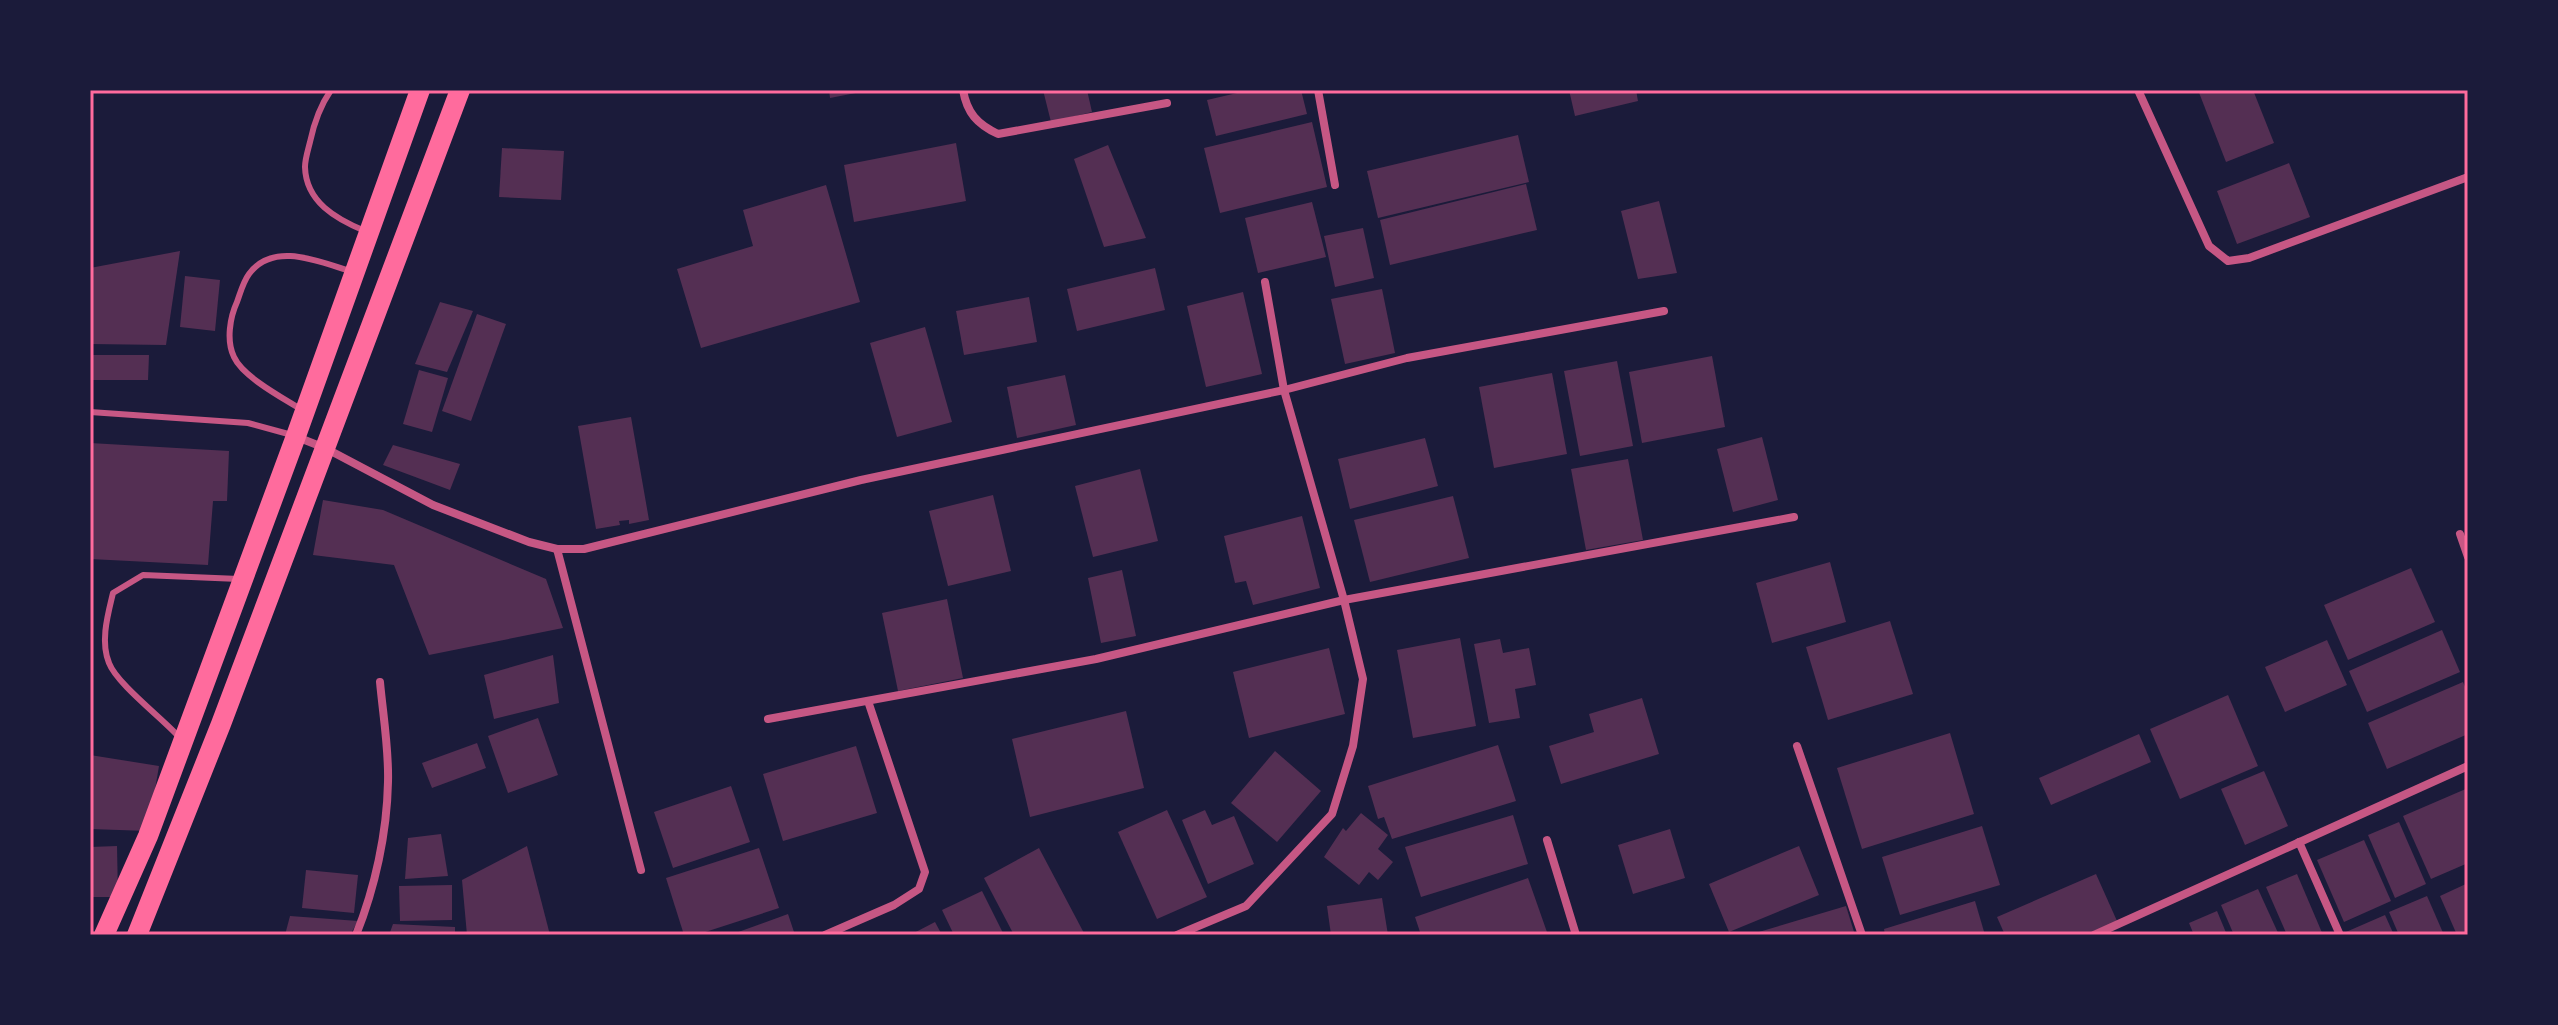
<svg xmlns="http://www.w3.org/2000/svg" width="2558" height="1025" font-family="'PT Sans Narrow',sans-serif">
<style>
.building{fill:#542f53}
.lines{fill:none;stroke-linecap:round;stroke-linejoin:round}
.service{stroke:#c65784;stroke-width:6}
.minor{stroke:#c65784;stroke-width:8}
.primary{stroke:#ff6b9d;stroke-width:20}
.neatline{fill:none;stroke:#ff6b9d;stroke-width:3}
</style>
<rect width="100%" height="100%" fill="#1b1b3a"/>
<g class="building">
<polygon points="829,90 865,90 866,91 830,98"/>
<polygon points="1043,90 1087,90 1092,112 1051,122"/>
<polygon points="1250,90 1301,90 1307,114 1216,136 1207,100"/>
<polygon points="1569,90 1636,90 1638,101 1575,116"/>
<polygon points="2198,90 2253,90 2274,143 2226,162"/>
<polygon points="1312,122 1327,187 1220,213 1204,148"/>
<polygon points="1518,135 1529,182 1378,218 1367,171"/>
<polygon points="956,143 966,201 854,222 844,165"/>
<polygon points="1108,145 1146,238 1104,247 1074,159"/>
<polygon points="502,148 564,151 561,200 499,197"/>
<polygon points="2289,163 2310,217 2237,244 2217,191"/>
<polygon points="1526,184 1537,230 1390,265 1380,220"/>
<polygon points="826,185 860,302 701,348 677,269 753,246 743,210"/>
<polygon points="1659,201 1677,273 1638,279 1621,211"/>
<polygon points="1312,202 1326,257 1258,273 1245,218"/>
<polygon points="1363,228 1374,278 1335,287 1324,236"/>
<polygon points="180,251 166,345 90,344 90,268"/>
<polygon points="1155,268 1165,310 1077,331 1067,289"/>
<polygon points="185,276 220,280 215,331 180,327"/>
<polygon points="1382,289 1395,353 1345,364 1331,299"/>
<polygon points="1243,292 1262,374 1206,387 1187,306"/>
<polygon points="1029,297 1037,342 964,355 956,311"/>
<polygon points="440,302 473,311 447,372 415,364"/>
<polygon points="477,314 506,324 471,421 442,411"/>
<polygon points="925,327 952,422 897,437 870,343"/>
<polygon points="90,355 149,355 148,380 90,380"/>
<polygon points="1712,356 1725,427 1642,443 1629,372"/>
<polygon points="1617,361 1633,446 1580,456 1564,371"/>
<polygon points="419,370 448,378 432,432 403,424"/>
<polygon points="1552,373 1567,454 1494,468 1479,387"/>
<polygon points="1065,375 1076,425 1017,438 1007,387"/>
<polygon points="631,417 649,520 629,524 629,520 619,521 620,525 596,529 578,426"/>
<polygon points="1762,437 1778,500 1733,512 1717,449"/>
<polygon points="1425,438 1438,486 1350,509 1338,459"/>
<polygon points="90,443 229,451 227,501 213,501 208,565 90,559"/>
<polygon points="393,445 460,464 450,490 383,465"/>
<polygon points="1628,459 1643,540 1586,550 1571,469"/>
<polygon points="1140,469 1158,541 1093,557 1075,486"/>
<polygon points="993,495 1011,571 948,586 929,511"/>
<polygon points="1453,496 1469,558 1370,582 1354,520"/>
<polygon points="323,500 383,510 546,579 563,628 429,655 394,565 313,555"/>
<polygon points="1302,516 1320,588 1253,605 1246,581 1235,583 1224,536"/>
<polygon points="1830,562 1846,622 1772,643 1756,583"/>
<polygon points="2411,568 2435,622 2348,660 2324,605"/>
<polygon points="1122,570 1136,636 1101,643 1088,578"/>
<polygon points="947,599 963,678 898,691 882,613"/>
<polygon points="1890,621 1913,694 1828,720 1806,647"/>
<polygon points="2442,630 2460,672 2367,712 2349,671"/>
<polygon points="1460,638 1476,726 1413,738 1397,650"/>
<polygon points="1500,639 1503,653 1529,648 1536,685 1515,689 1520,718 1489,723 1474,644"/>
<polygon points="2327,640 2347,685 2285,712 2265,667"/>
<polygon points="1329,648 1345,714 1249,738 1233,672"/>
<polygon points="553,655 559,703 494,719 484,675"/>
<polygon points="2463,682 2468,694 2468,734 2387,769 2368,723"/>
<polygon points="2228,695 2258,766 2180,799 2150,729"/>
<polygon points="1642,698 1659,754 1561,784 1549,746 1594,732 1589,714"/>
<polygon points="1126,711 1144,788 1030,817 1012,739"/>
<polygon points="538,718 558,775 508,793 488,736"/>
<polygon points="1950,733 1974,814 1862,849 1837,768"/>
<polygon points="2139,734 2151,762 2051,805 2039,778"/>
<polygon points="477,743 486,768 432,788 422,763"/>
<polygon points="1498,745 1516,801 1392,839 1384,817 1378,819 1368,786"/>
<polygon points="856,746 877,813 783,841 763,774"/>
<polygon points="1275,751 1321,791 1277,842 1231,803"/>
<polygon points="90,755 159,766 148,831 90,829"/>
<polygon points="2264,771 2288,826 2245,845 2221,789"/>
<polygon points="731,786 750,842 673,868 654,812"/>
<polygon points="2468,788 2468,863 2431,879 2403,816"/>
<polygon points="1167,810 1207,897 1157,919 1118,832"/>
<polygon points="1205,810 1212,825 1234,816 1254,864 1208,884 1182,820"/>
<polygon points="1361,813 1388,835 1378,849 1393,862 1378,880 1369,872 1359,885 1324,857 1343,828 1346,831"/>
<polygon points="1513,815 1528,864 1421,897 1405,847"/>
<polygon points="2399,822 2426,884 2395,898 2368,835"/>
<polygon points="1982,826 2000,885 1900,915 1882,857"/>
<polygon points="1670,829 1685,878 1633,894 1618,845"/>
<polygon points="441,834 448,876 405,879 408,838"/>
<polygon points="2364,840 2391,901 2344,922 2317,860"/>
<polygon points="117,846 118,897 90,897 90,847"/>
<polygon points="527,846 550,935 467,935 462,880"/>
<polygon points="1799,846 1819,895 1729,932 1709,884"/>
<polygon points="759,848 779,908 696,935 684,935 666,878"/>
<polygon points="1039,848 1085,935 1014,935 984,878"/>
<polygon points="306,870 358,875 354,913 302,908"/>
<polygon points="2096,874 2117,921 2085,935 2005,935 1997,917"/>
<polygon points="2297,874 2323,935 2287,935 2266,887"/>
<polygon points="1528,878 1548,935 1421,935 1415,917"/>
<polygon points="2468,883 2468,935 2457,935 2440,896"/>
<polygon points="452,885 452,920 400,921 399,886"/>
<polygon points="2258,889 2279,935 2234,935 2221,905"/>
<polygon points="982,891 1004,935 954,935 942,910"/>
<polygon points="2427,896 2444,935 2399,935 2389,912"/>
<polygon points="1382,898 1388,935 1331,935 1327,906"/>
<polygon points="1975,901 1985,935 1885,935 1884,929"/>
<polygon points="1846,906 1855,935 1753,935 1752,934"/>
<polygon points="2217,911 2227,935 2194,935 2189,923"/>
<polygon points="788,914 795,935 730,935"/>
<polygon points="2385,915 2394,935 2339,935"/>
<polygon points="290,916 358,921 350,935 285,935"/>
<polygon points="935,922 942,935 910,935"/>
<polygon points="393,924 455,927 455,935 389,935"/>
</g>
<g class="lines">
<g class="service">
<path d="M 331,90 C 320,106 314,123 310,142 C 308,150 305,159 305,167 C 306,202 336,219 365,231"/>
<path d="M 302,410 C 283,398 243,377 234,357 C 226,341 230,317 237,302 C 240,294 243,282 249,274 C 274,240 322,263 353,272"/>
<polyline points="90,412 248,423 292,435"/>
<path d="M 179,737 C 162,718 117,684 109,663 C 100,641 108,614 113,593 L 143,575 L 239,579"/>
</g>
<g class="minor">
<path d="M 963,90 C 967,113 977,124 998,134 L 1167,103"/>
<polyline points="1318,90 1335,185"/>
<polyline points="2138,90 2209,246 2228,261 2249,258 2468,177"/>
<polyline points="297,437 325,448 433,505 529,542 557,549 584,549 861,480 1284,390 1407,358 1664,311"/>
<polyline points="2460,534 2468,557"/>
<polyline points="557,549 641,870"/>
<polyline points="768,719 1096,659 1344,600 1794,517"/>
<polyline points="1797,746 1862,935"/>
<polyline points="1547,840 1576,935"/>
<polyline points="2299,842 2340,935"/>
<path d="M 356,935 C 375,888 387,833 388,782 C 389,749 383,715 380,682"/>
<polyline points="825,935 894,905 919,889 925,872 868,701"/>
<polyline points="1177,935 1246,906 1332,814 1353,746 1363,679 1344,600 1284,390 1265,282"/>
<polyline points="2094,935 2468,766"/>
</g>
<g class="primary">
<polyline points="104,935 148,836 296,436 420,90"/>
<polyline points="137,935 221,724 460,90"/>
</g>
</g>
<rect width="2558" height="1025" fill="none" stroke="#1b1b3a" stroke-width="184"/>
<rect x="92" y="92" width="2374" height="841" class="neatline"/>
</svg>
